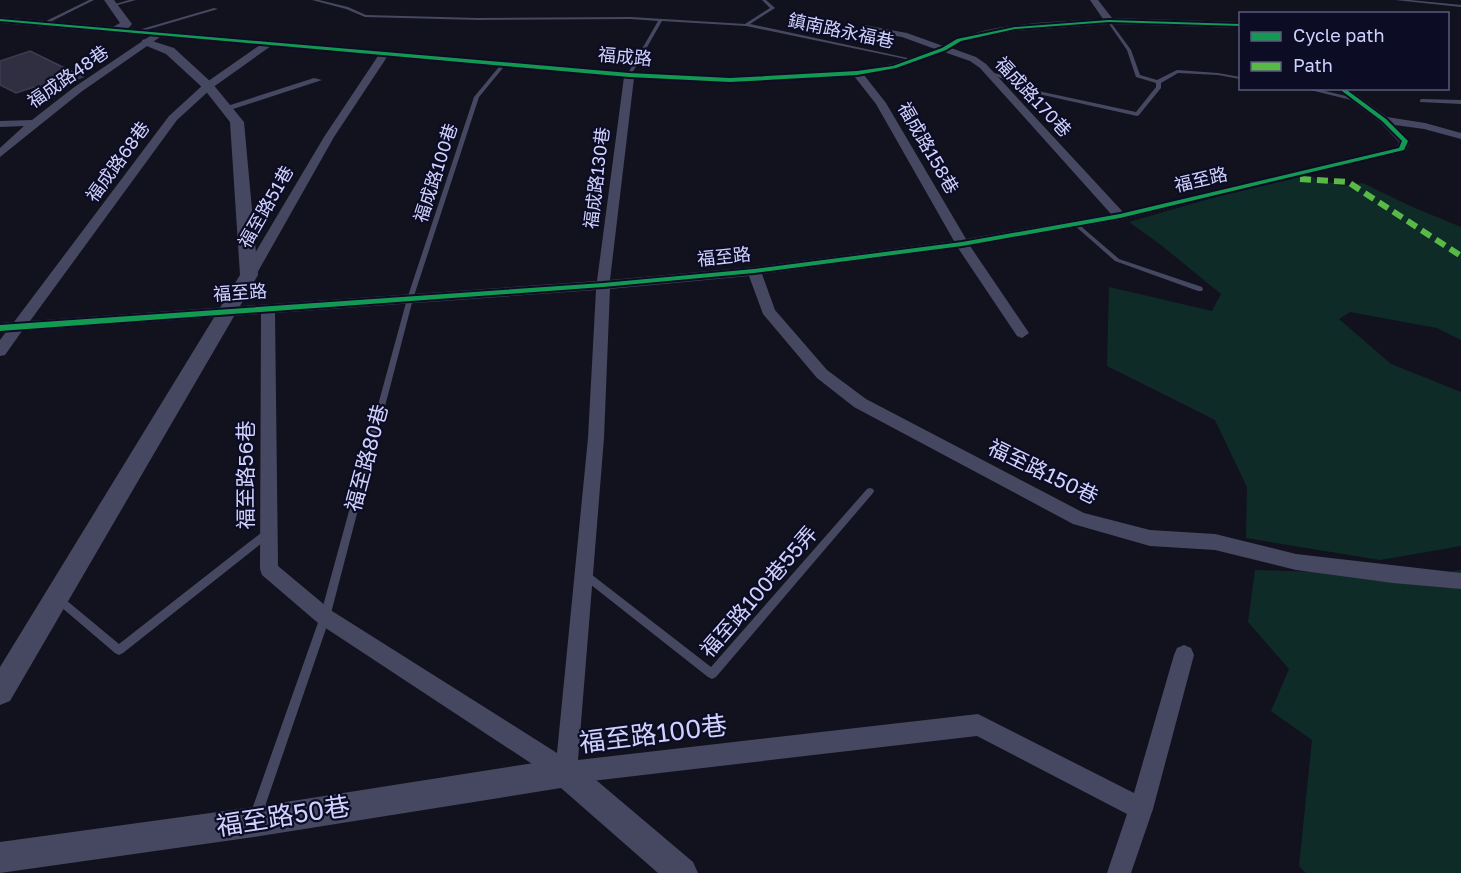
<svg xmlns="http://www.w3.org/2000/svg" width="1461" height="873" font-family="'Golos Text','Noto Sans TC',sans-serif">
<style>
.green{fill:#0f2b28}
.building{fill:#302f41;stroke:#3c3c53;stroke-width:1.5}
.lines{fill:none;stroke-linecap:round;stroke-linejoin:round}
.service{fill:#454860;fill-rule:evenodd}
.minor{fill:#454860;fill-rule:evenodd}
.tertiary{fill:#454860;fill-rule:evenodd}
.quiet{stroke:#58b947;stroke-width:6;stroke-dasharray:11 6;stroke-linecap:butt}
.cycleway-casing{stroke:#0c0c24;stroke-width:4}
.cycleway{fill:#139951;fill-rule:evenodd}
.labels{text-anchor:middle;stroke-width:4.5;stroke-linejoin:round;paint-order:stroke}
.far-street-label{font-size:18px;fill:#cfd1ff;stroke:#0c0c24}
.street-label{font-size:21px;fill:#cfd1ff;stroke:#0c0c24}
.near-street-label{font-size:26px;fill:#cfd1ff;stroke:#0c0c24}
</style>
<rect width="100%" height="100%" fill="#12121e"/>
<g class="green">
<polygon points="1299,173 1342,186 1363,183 1410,206 1461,227 1461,340 1437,328 1350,312 1339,319 1391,364 1461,392 1461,546 1380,560 1246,538 1247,487 1215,420 1107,366 1109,287 1212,311 1221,294 1161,245 1129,222"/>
<polygon points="1255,570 1428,575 1461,570 1461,873 1306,873 1299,866 1312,740 1271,711 1289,669 1248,622"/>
</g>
<polygon class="building" points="30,51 83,77 42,92 34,87 16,93 0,85 0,61"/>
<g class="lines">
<g class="service">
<polygon points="89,0 94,0 44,25 40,24"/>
<polygon points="129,0 136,0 114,6 112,5"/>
<polygon points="312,0 319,0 348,7 366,15 478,18 631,17 745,24 770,8 762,0 766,0 775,8 750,24 917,60 915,61 746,26 662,21 631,75 629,76 627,75 658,21 631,19 478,20 365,17 346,9"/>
<polygon points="1395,0 1410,0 1461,5 1461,7"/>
<polygon points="214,8 218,9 139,32 135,31"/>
<polygon points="1109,20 1131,50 1140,75 1157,80 1177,70 1218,73 1240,77 1240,79 1218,75 1178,73 1161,83 1161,88 1139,115 1137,116 1025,91 1003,79 988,73 990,72 1002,75 1029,89 1136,112 1156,87 1156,83 1136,77 1127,50 1107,21"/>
<polygon points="503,62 507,63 479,97 413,299 330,617 262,815 260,819 256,821 252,819 250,815 320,617 407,299 474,97"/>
<polygon points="1302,88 1313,88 1354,98 1351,100"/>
<polygon points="1422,99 1461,100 1461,104 1420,102 1420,100"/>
<polygon points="1076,222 1119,259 1202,287 1203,289 1202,291 1198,291 1115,261 1074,225 1073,224"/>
<polygon points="870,488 873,489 874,491 873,493 716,677 712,679 708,677 581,577 579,574 581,571 584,570 587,571 711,667 867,489"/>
<polygon points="269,528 272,529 274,532 272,535 123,653 119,655 115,653 54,601 52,598 54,595 57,594 60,595 119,644 266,529"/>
</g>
<g class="minor">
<path d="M 1090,0 L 1098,0 L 1112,18 L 1240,22 L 1240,28 L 1109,24 L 1015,31 L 962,42 L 951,48 L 976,57 L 986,64 L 1123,212 L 1397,147 L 1399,142 L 1380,122 L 1335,88 L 1347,88 L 1387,117 L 1425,123 L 1461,133 L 1461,139 L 1424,129 L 1395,125 L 1410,141 L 1406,151 L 1120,220 L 970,246 L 1029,333 L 1022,338 L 1017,336 L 958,248 L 762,274 L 775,310 L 827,370 L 866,399 L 1084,513 L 1150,530 L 1215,534 L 1296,554 L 1461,573 L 1461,589 L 1393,583 L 1296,570 L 1215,550 L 1150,546 L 1073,524 L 854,407 L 817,378 L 763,314 L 749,276 L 610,289 L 604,438 L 578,760 L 978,714 L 1134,793 L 1174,655 L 1177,648 L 1184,645 L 1191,648 L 1194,655 L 1153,809 L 1131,873 L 1107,873 L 1127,814 L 977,736 L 566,784 L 558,781 L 318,623 L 262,575 L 260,569 L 261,314 L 22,331 L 5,355 L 0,356 L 0,340 L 6,332 L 0,333 L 0,323 L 14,322 L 169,116 L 204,84 L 260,45 L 160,37 L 81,92 L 0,157 L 0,148 L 24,126 L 0,127 L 0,121 L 32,120 L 73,88 L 150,36 L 0,23 L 0,17 L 629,72 L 730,77 L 857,70 L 892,64 L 935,49 L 902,37 L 861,30 L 861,26 L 864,25 L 907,33 L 943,46 C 984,22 1056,22 1103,19 ZM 271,46 L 378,56 L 324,137 L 242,275 L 244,278 L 254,278 L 256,275 L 334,137 L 387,57 L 624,77 L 597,281 L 30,321 L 177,120 L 212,88 ZM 944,52 L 970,61 L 980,68 L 1111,214 L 966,239 L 886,103 L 864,75 L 897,69 ZM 854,76 L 876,104 L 954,241 L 754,267 L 610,280 L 634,78 L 730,83 ZM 596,290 L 588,438 L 557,753 L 332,611 L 278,566 L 275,313 Z"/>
<polygon points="314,78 322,80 230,110 221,108"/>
</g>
<g class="tertiary">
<path d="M 104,0 L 114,0 L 132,24 C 128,30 120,33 113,31 L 113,27 L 120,23 Z"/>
<polygon points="146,39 174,48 212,83 244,122 258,275 10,701 0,705 0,667 240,275 230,122 204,89 166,54 142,44 142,40"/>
<polygon points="566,758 576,763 693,862 698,873 658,873 561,788 254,837 0,873 0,842 254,807"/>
</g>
<polyline class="quiet" points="1300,179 1348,182 1461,256"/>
<g class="cycleway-casing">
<g id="cycleway">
<polygon points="0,19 629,73 730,78 857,71 893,66 942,48 957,39 1015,27 1109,20 1240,24 1240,26 1109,22 1015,29 961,41 946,50 896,68 857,75 730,82 629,77 0,21"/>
<polygon points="1338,88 1344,88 1386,119 1408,141 1404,150 1120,218 962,246 754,273 603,287 0,331 0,325 603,283 754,269 962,242 1120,214 1399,148 1402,141 1382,121"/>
</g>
</g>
<use href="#cycleway" class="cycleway"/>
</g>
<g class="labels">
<g class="far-street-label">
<text transform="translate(841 31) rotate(12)" y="6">鎮南路永福巷</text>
<text transform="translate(625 57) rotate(5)" y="6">福成路</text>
<text transform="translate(68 77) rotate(-35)" y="6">福成路48巷</text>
<text transform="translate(1033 97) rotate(47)" y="6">福成路170巷</text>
<text transform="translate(928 148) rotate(60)" y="6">福成路158巷</text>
<text transform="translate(118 162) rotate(-54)" y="6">福成路68巷</text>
<text transform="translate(436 173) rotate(-72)" y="6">福成路100巷</text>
<text transform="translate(597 178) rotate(-83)" y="6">福成路130巷</text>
<text transform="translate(1201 180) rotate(-13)" y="6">福至路</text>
<text transform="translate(266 207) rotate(-60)" y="6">福至路51巷</text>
<text transform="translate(724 257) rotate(-6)" y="6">福至路</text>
<text transform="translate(240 293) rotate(-4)" y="6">福至路</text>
</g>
<g class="street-label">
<text transform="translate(367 458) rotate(-75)" y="7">福至路80巷</text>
<text transform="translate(1043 472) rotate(26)" y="7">福至路150巷</text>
<text transform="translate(246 475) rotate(-90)" y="7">福至路56巷</text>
<text transform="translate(759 592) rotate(-49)" y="7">福至路100巷55弄</text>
</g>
<g class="near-street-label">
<text transform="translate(653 734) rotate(-7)" y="9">福至路100巷</text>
<text transform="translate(283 816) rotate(-9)" y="9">福至路50巷</text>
</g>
</g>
<rect x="1239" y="12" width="210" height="78" fill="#0c0c24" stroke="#5a5b7c" stroke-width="1.5"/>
<rect x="1251" y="32" width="30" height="9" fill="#139951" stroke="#5a5b7c" stroke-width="1.5"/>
<text x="1293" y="42" font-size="18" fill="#cfd1ff">Cycle path</text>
<rect x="1251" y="62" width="30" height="9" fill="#58b947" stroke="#5a5b7c" stroke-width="1.5"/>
<text x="1293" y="72" font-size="18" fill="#cfd1ff">Path</text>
</svg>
